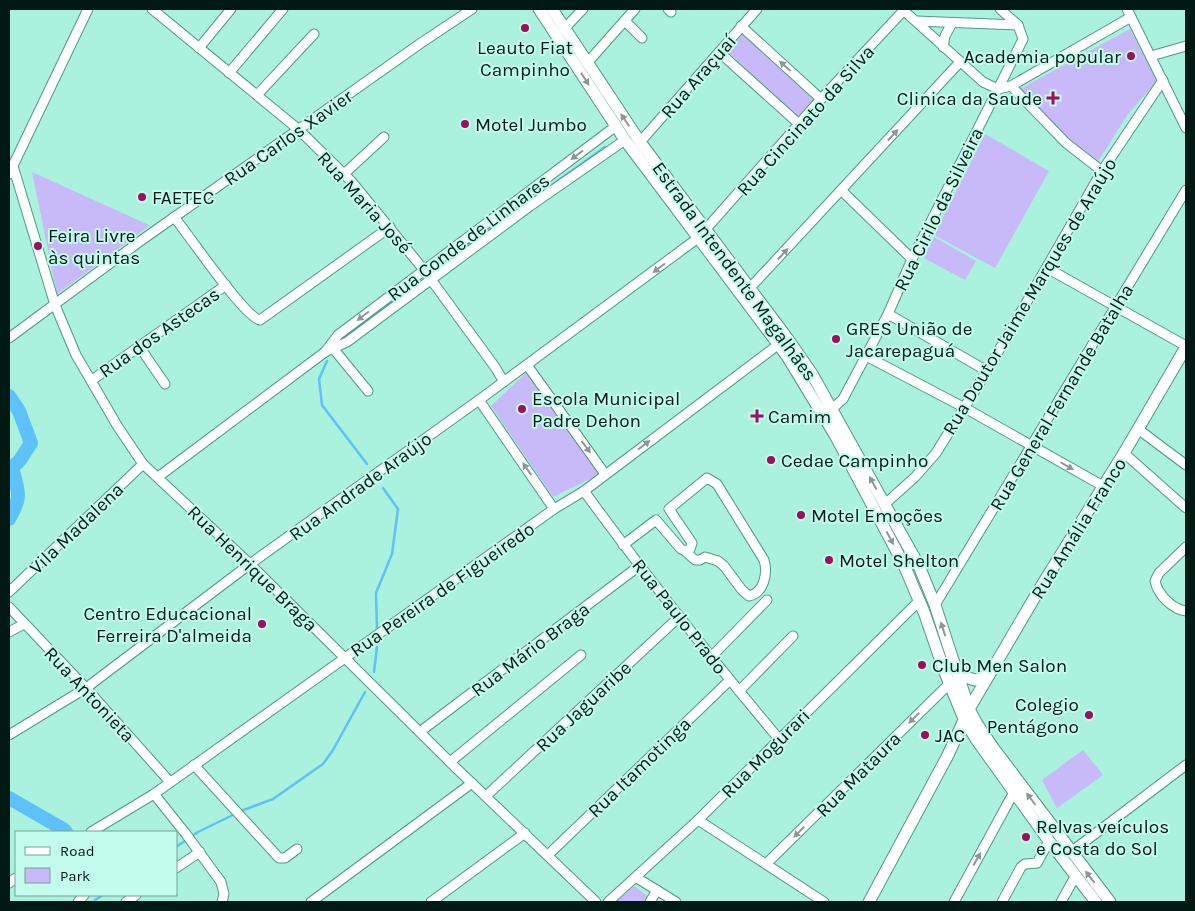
<svg xmlns="http://www.w3.org/2000/svg" width="1195" height="911" font-family="Karla,sans-serif">
<style>
.green{fill:#c8b9f8}
.lines{fill:none;stroke-linecap:round;stroke-linejoin:round}
.stream{stroke:#5ec1f8;stroke-width:2.5}
.river{stroke:#5ec1f8;stroke-width:14}
.minor-casing{stroke:#529887;stroke-width:11}
.major-casing{stroke:#529887;stroke-width:13}
.minor{stroke:#fff;stroke-width:9}
.major{stroke:#fff;stroke-width:11}
.oneway{fill:#8c9895}
.poi-dot{fill:#9d0e5c;stroke:#c3fcec;stroke-width:2}
.labels{text-anchor:middle;stroke-width:4;stroke-linejoin:round;paint-order:stroke}
.poi-label{font-size:19px;fill:#001a13;stroke:#c3fcec;text-anchor:start}
.street-label{font-size:19px;fill:#001a13;stroke:#c3fcec}
</style>
<rect width="100%" height="100%" fill="#aaf2de"/>
<g class="green">
<polygon points="1130,29 1157,81 1128,114 1097,163 1080,151 1020,89"/>
<polygon points="744,32 814,100 798,118 728,52"/>
<polygon points="985,134 1049,171 995,268 934,235"/>
<polygon points="32,172 149,225 150,225 57,294"/>
<polygon points="934,237 976,261 965,280 924,258"/>
<polygon points="534,365 608,470 553,497 491,406"/>
<polygon points="1083,750 1103,775 1057,808 1042,780"/>
<polygon points="635,886 648,897 645,902 616,902"/>
</g>
<g class="lines">
<g class="stream">
<polyline points="433,270 605,147"/>
<polyline points="341,340 415,283"/>
<polyline points="327,361 319,379 322,405 367,464"/>
<polyline points="377,631 376,593 392,554 398,509 383,488"/>
<polyline points="374,672 377,647"/>
<polyline points="176,847 198,832 241,811 273,799 323,764 333,750 365,692"/>
<polyline points="95,900 103,895"/>
</g>
<g class="river">
<path d="M 9,396 L 19,411 L 31,443 L 20,460 L 12,468 C 19,492 22,497 9,519"/>
<polyline points="9,798 63,829 66,832"/>
</g>
<g class="minor-casing">
<g id="minor">
<polyline points="152,9 298,129 352,182 424,270 495,367 504,382"/>
<polyline points="668,9 671,12"/>
<polyline points="902,9 983,82 998,89 1023,39 1018,25 1000,9"/>
<polyline points="1127,9 1186,128"/>
<polyline points="625,21 642,38"/>
<polyline points="916,21 1018,25"/>
<polyline points="741,26 821,99"/>
<polyline points="564,29 583,9"/>
<polyline points="943,47 945,36 952,23"/>
<polyline points="199,48 231,9"/>
<polyline points="719,52 799,124"/>
<polyline points="1151,56 1186,46"/>
<polyline points="587,63 635,9"/>
<polyline points="229,73 283,9"/>
<polyline points="1011,86 1066,143 1102,171"/>
<polyline points="257,95 314,34"/>
<polyline points="640,142 757,9"/>
<polyline points="13,166 55,305 76,355 118,427 143,464 250,564 456,768 596,902"/>
<polyline points="9,174 88,9"/>
<polyline points="344,174 384,137"/>
<polyline points="842,191 912,259"/>
<path d="M 174,217 C 189,235 244,317 260,320 L 390,227"/>
<polyline points="1047,268 1186,346"/>
<polyline points="749,289 960,62"/>
<polyline points="888,314 987,371"/>
<polyline points="9,338 139,242 421,43 472,9"/>
<polyline points="139,346 165,384"/>
<polyline points="332,347 368,391"/>
<polyline points="325,352 338,335 616,126"/>
<polyline points="866,356 965,408 1103,486"/>
<polyline points="527,365 605,474"/>
<polyline points="92,380 226,285"/>
<polyline points="479,400 554,509"/>
<polyline points="832,409 843,399 888,314 912,259 998,89 1011,86 1131,17"/>
<polyline points="1138,429 1186,465"/>
<polyline points="1124,453 1186,508"/>
<polyline points="158,477 325,352 347,342 530,206 625,140"/>
<path d="M 584,491 C 646,576 711,658 779,739"/>
<polyline points="885,504 915,477 936,453 987,371 1102,171 1163,80"/>
<path d="M 623,545 L 656,520 L 681,549 L 685,551 L 690,549 L 692,543 L 669,509 L 707,478 L 717,484 L 764,560 C 768,573 764,593 749,596 L 742,590 L 724,566 L 718,561 L 705,557 L 700,560 L 695,560 L 685,551"/>
<path d="M 1186,547 L 1159,573 L 1155,581 C 1158,595 1172,609 1186,611"/>
<polyline points="9,592 143,464"/>
<polyline points="935,605 1186,190"/>
<polyline points="9,607 86,688 170,782"/>
<polyline points="9,632 24,624"/>
<polyline points="711,657 767,600"/>
<polyline points="739,691 793,636"/>
<polyline points="421,731 639,566"/>
<polyline points="9,735 86,688 250,564 479,400 698,238 821,99 904,10"/>
<polyline points="450,762 581,655"/>
<polyline points="194,765 279,858 285,858 297,849"/>
<polyline points="154,794 186,834 221,882 224,894 222,902"/>
<polyline points="486,796 679,617"/>
<polyline points="698,820 824,902"/>
<polyline points="91,832 154,794 554,509 584,491 783,341"/>
<polyline points="1071,852 1186,765"/>
<polyline points="548,855 730,680"/>
<polyline points="766,864 949,684"/>
<polyline points="176,868 200,852"/>
<polyline points="637,878 676,902"/>
<polyline points="9,883 16,878"/>
<polyline points="78,902 84,895"/>
<polyline points="126,902 136,895"/>
<polyline points="311,902 472,783"/>
<polyline points="431,902 525,833"/>
<polyline points="608,902 698,820 920,600"/>
<polyline points="650,902 657,890"/>
<polyline points="954,902 1014,792"/>
<polyline points="1002,902 1021,867 1025,864 1037,863 1049,841"/>
<polyline points="1061,902 1076,875"/>
</g>
</g>
<g class="major-casing">
<g id="major">
<polyline points="539,9 625,140 787,356 835,435 904,565 924,612 944,670 964,719 976,739 1049,841 1096,902"/>
<polyline points="552,9 640,142 787,338 812,374 919,566 935,605 969,709 977,724 994,749 1110,902"/>
<polyline points="959,675 975,680 989,675"/>
<polyline points="869,902 948,755 969,709 1039,590 1124,453 1186,347"/>
</g>
</g>
<use href="#minor" class="minor"/>
<use href="#major" class="major"/>
</g>
<defs><path id="oneway-solid" d="M-6-.8H1V-3.2L6.5 0L1 3.2V.8H-6Z" transform="scale(1.25)"/></defs>
<g class="oneway">
<use href="#oneway-solid" transform="translate(785 66) rotate(-138)"/>
<use href="#oneway-solid" transform="translate(585 79) rotate(57)"/>
<use href="#oneway-solid" transform="translate(625 120) rotate(-124)"/>
<use href="#oneway-solid" transform="translate(893 135) rotate(-47)"/>
<use href="#oneway-solid" transform="translate(577 155) rotate(143)"/>
<use href="#oneway-solid" transform="translate(783 254) rotate(-47)"/>
<use href="#oneway-solid" transform="translate(659 268) rotate(143)"/>
<use href="#oneway-solid" transform="translate(363 316) rotate(143)"/>
<use href="#oneway-solid" transform="translate(644 445) rotate(-37)"/>
<use href="#oneway-solid" transform="translate(586 447) rotate(54)"/>
<use href="#oneway-solid" transform="translate(1067 466) rotate(30)"/>
<use href="#oneway-solid" transform="translate(527 469) rotate(-125)"/>
<use href="#oneway-solid" transform="translate(873 483) rotate(-119)"/>
<use href="#oneway-solid" transform="translate(890 538) rotate(62)"/>
<use href="#oneway-solid" transform="translate(943 629) rotate(-108)"/>
<use href="#oneway-solid" transform="translate(914 718) rotate(135)"/>
<use href="#oneway-solid" transform="translate(1031 799) rotate(-127)"/>
<use href="#oneway-solid" transform="translate(799 832) rotate(135)"/>
<use href="#oneway-solid" transform="translate(977 859) rotate(-61)"/>
<use href="#oneway-solid" transform="translate(1090 877) rotate(-128)"/>
</g>
<g class="poi-dot">
<circle cx="525" cy="28" r="5"/>
<circle cx="1131" cy="56" r="5"/>
<path d="M1050.5 90.5h5v5h5v5h-5v5h-5v-5h-5v-5h5z"/>
<circle cx="465" cy="124" r="5"/>
<circle cx="142" cy="197" r="5"/>
<circle cx="38" cy="246" r="5"/>
<circle cx="836" cy="339" r="5"/>
<circle cx="522" cy="409" r="5"/>
<path d="M754.5 408.5h5v5h5v5h-5v5h-5v-5h-5v-5h5z"/>
<circle cx="771" cy="460" r="5"/>
<circle cx="801" cy="515" r="5"/>
<circle cx="829" cy="560" r="5"/>
<circle cx="262" cy="624" r="5"/>
<circle cx="922" cy="665" r="5"/>
<circle cx="1089" cy="715" r="5"/>
<circle cx="925" cy="735" r="5"/>
<circle cx="1026" cy="837" r="5"/>
</g>
<g class="labels">
<g class="poi-label">
<text x="525" y="54" text-anchor="middle">Leauto Fiat<tspan x="525" dy="22">Campinho</tspan></text>
<text x="1121" y="63" text-anchor="end">Academia popular</text>
<text x="1042" y="105" text-anchor="end">Clinica da Saude</text>
<text x="475" y="131">Motel Jumbo</text>
<text x="152" y="204">FAETEC</text>
<text x="48" y="242">Feira Livre<tspan x="48" dy="22">às quintas</tspan></text>
<text x="846" y="335">GRES União de<tspan x="846" dy="22">Jacarepaguá</tspan></text>
<text x="532" y="405">Escola Municipal<tspan x="532" dy="22">Padre Dehon</tspan></text>
<text x="768" y="423">Camim</text>
<text x="781" y="467">Cedae Campinho</text>
<text x="811" y="522">Motel Emoções</text>
<text x="839" y="567">Motel Shelton</text>
<text x="252" y="620" text-anchor="end">Centro Educacional<tspan x="252" dy="22">Ferreira D'almeida</tspan></text>
<text x="932" y="672">Club Men Salon</text>
<text x="1079" y="711" text-anchor="end">Colegio<tspan x="1079" dy="22">Pentágono</tspan></text>
<text x="935" y="742">JAC</text>
<text x="1036" y="833">Relvas veículos<tspan x="1036" dy="22">e Costa do Sol</tspan></text>
</g>
<g class="street-label">
<text transform="translate(698 76) rotate(-49)" y="7">Rua Araçuaí</text>
<text transform="translate(805 120) rotate(-48)" y="7">Rua Cincinato da Silva</text>
<text transform="translate(288 137) rotate(-35)" y="7">Rua Carlos Xavier</text>
<text transform="translate(365 202) rotate(48)" y="7">Rua Maria José</text>
<text transform="translate(938 209) rotate(-64)" y="7">Rua Cirilo da Silveira</text>
<text transform="translate(468 237) rotate(-37)" y="7">Rua Conde de Linhares</text>
<text transform="translate(735 271) rotate(54)" y="7">Estrada Intendente Magalhães</text>
<text transform="translate(1029 296) rotate(-59)" y="7">Rua Doutor Jaime Marques de Araújo</text>
<text transform="translate(159 332) rotate(-35)" y="7">Rua dos Astecas</text>
<text transform="translate(1061 397) rotate(-59)" y="7">Rua General Fernande Batalha</text>
<text transform="translate(360 486) rotate(-36)" y="7">Rua Andrade Araújo</text>
<text transform="translate(76 528) rotate(-44)" y="7">Vila Madalena</text>
<text transform="translate(1078 528) rotate(-58)" y="7">Rua Amália Franco</text>
<text transform="translate(253 568) rotate(44)" y="7">Rua Henrique Braga</text>
<text transform="translate(442 589) rotate(-35)" y="7">Rua Pereira de Figueiredo</text>
<text transform="translate(680 616) rotate(52)" y="7">Rua Paulo Prado</text>
<text transform="translate(530 649) rotate(-37)" y="7">Rua Mário Braga</text>
<text transform="translate(90 694) rotate(47)" y="7">Rua Antonieta</text>
<text transform="translate(583 706) rotate(-43)" y="7">Rua Jaguaribe</text>
<text transform="translate(765 753) rotate(-45)" y="7">Rua Mogurari</text>
<text transform="translate(639 767) rotate(-44)" y="7">Rua Itamotinga</text>
<text transform="translate(858 774) rotate(-45)" y="7">Rua Mataura</text>
</g>
</g>
<rect width="1195" height="911" fill="none" stroke="#001a13" stroke-width="20"/>
<rect x="15" y="831" width="162" height="65" fill="#c3fcec" stroke="#75a295"/>
<rect x="25" y="847" width="25" height="8" fill="#ffffff" stroke="#75a295"/>
<text x="60" y="856" font-size="15" fill="#001a13">Road</text>
<rect x="25" y="868" width="25" height="15" fill="#c8b9f8" stroke="#75a295"/>
<text x="60" y="881" font-size="15" fill="#001a13">Park</text>
</svg>
